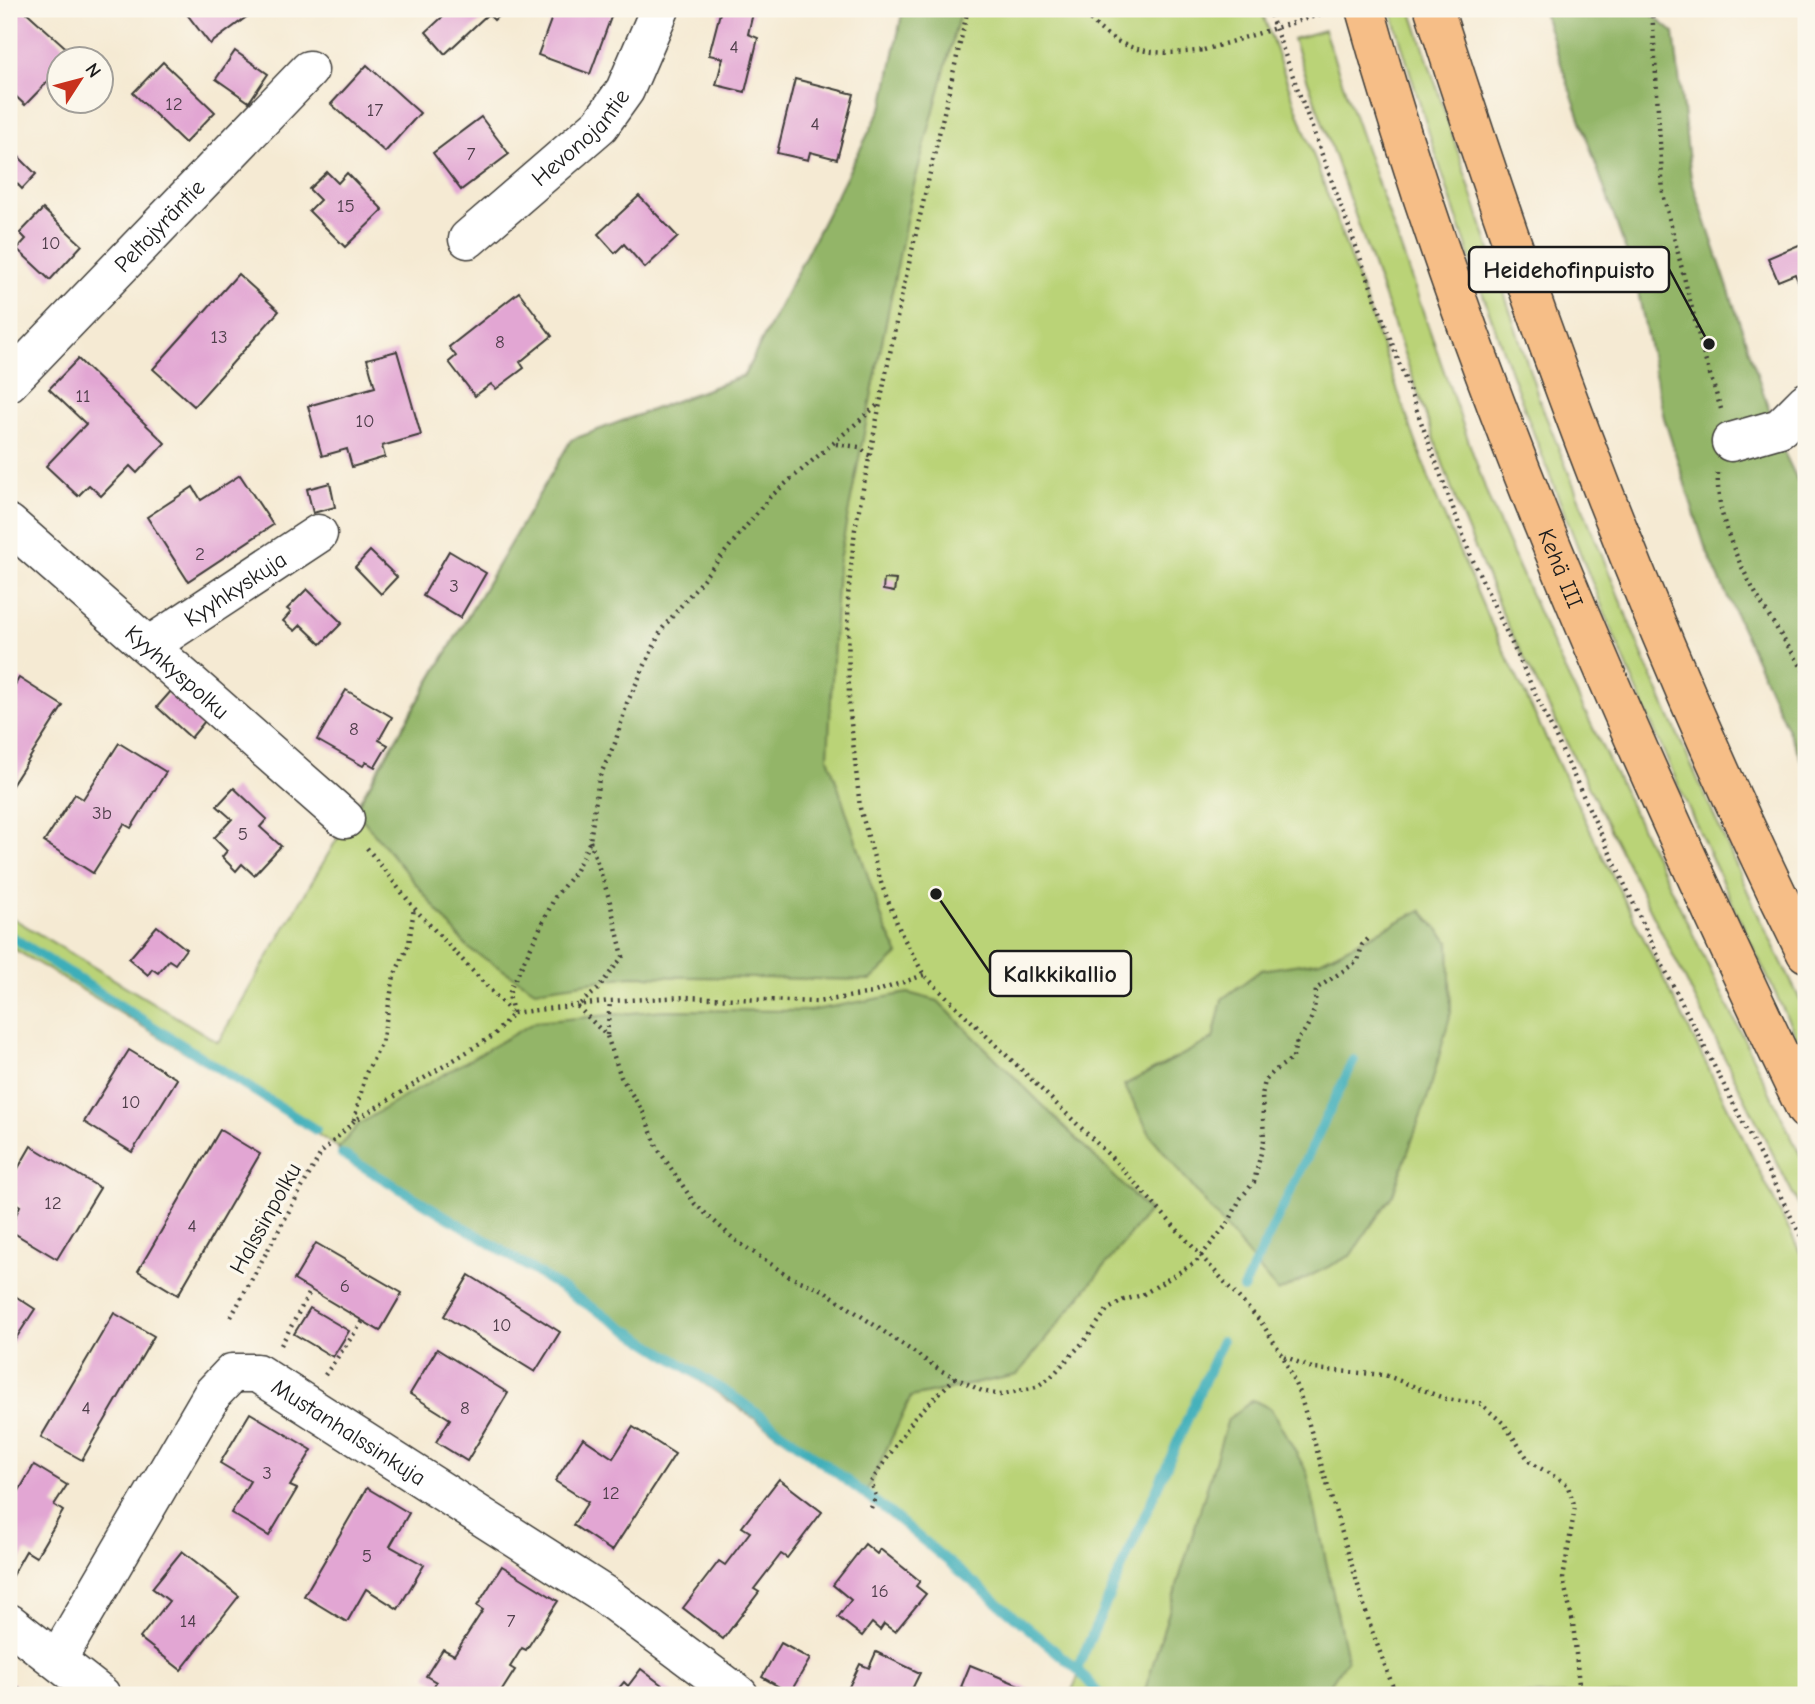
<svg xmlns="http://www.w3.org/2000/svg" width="1815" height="1704" font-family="'Comic Neue',sans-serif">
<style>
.green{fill:#bad377;stroke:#6b784a;stroke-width:2}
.forest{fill:#93b568;stroke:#586842;stroke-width:2}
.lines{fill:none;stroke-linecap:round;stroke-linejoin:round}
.stream{stroke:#3eaeb9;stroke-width:10}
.building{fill:#e2a6d3}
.minor-casing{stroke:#3d3b37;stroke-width:41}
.highway-casing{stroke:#3d3b37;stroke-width:41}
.path{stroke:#3d3b37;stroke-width:4.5;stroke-dasharray:2 5;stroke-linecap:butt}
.minor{stroke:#fff;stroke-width:38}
.highway{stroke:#f6be87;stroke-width:38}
.path-bridge{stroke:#3d3b37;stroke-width:4.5;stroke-dasharray:2 5;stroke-linecap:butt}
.labels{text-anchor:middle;stroke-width:7;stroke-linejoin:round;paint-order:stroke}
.number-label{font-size:19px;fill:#4e3e4a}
.street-label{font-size:23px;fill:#1c1c1c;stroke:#fbf7ec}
.leader{fill:none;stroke:#1c1c1c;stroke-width:2.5}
.callout-dot{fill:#1c1c1c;stroke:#fbf7ec;stroke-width:2.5}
.callout{fill:#fbf7ec;stroke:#1c1c1c;stroke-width:2.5}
.callout-label{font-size:24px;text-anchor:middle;font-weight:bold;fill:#1c1c1c}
</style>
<rect width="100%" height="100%" fill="#fbf7ec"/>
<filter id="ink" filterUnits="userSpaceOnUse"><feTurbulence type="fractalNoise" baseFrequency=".0143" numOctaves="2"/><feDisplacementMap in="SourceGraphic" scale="14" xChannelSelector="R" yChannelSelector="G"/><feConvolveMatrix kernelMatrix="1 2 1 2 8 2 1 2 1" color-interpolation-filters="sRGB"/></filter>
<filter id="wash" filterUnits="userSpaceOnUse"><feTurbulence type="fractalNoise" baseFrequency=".00686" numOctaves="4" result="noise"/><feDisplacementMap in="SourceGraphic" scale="28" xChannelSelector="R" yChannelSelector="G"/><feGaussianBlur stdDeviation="1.57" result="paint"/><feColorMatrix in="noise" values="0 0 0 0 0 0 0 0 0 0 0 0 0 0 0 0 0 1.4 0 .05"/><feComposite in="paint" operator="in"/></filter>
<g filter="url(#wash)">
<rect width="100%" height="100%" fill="#f5ead3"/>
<g class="green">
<polygon points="903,9 1261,9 1435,495 1486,613 1604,859 1806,1264 1806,1695 1070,1695 1080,1672 865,1495 736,1404 605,1315 207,1065 9,946 9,916 218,1042 571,440 744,375 884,103"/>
<path d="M 1391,9 L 1411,9 L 1540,402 L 1644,659 L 1756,910 L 1806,1012 L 1806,1056 C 1639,720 1497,369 1391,9 Z"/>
<polygon points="1324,30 1490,502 1556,652 1806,1167 1806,1220 1506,622 1460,512 1293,39"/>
</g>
<g class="forest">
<polygon points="903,9 961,9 911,196 838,565 828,757 885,927 899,954 871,980 631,976 535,990 468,948 355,810 571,440 744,376 884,103"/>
<polygon points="1542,9 1645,9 1674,33 1691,178 1782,448 1806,498 1806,770 1705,547 1664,418 1635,277"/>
<polygon points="1421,910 1449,942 1451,1012 1430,1090 1393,1194 1350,1256 1278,1292 1151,1136 1124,1085 1213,1039 1222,999 1261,970 1320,961"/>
<polygon points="908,993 938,1001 1149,1211 1017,1375 911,1397 865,1495 605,1315 338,1149 358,1125 385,1108 535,1022 663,1010 809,1011"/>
<polygon points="1253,1400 1271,1409 1307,1472 1347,1659 1327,1689 1298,1690 1297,1695 1146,1695 1144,1693 1228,1419"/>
</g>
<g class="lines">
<g class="stream">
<polyline points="9,935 316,1130"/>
<polyline points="342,1154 487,1241 740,1401 889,1512 1077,1669 1100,1695"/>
<polyline points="1243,1289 1354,1060"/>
<polyline points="1077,1669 1222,1341"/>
</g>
</g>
<g id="blocks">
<g class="building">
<polygon points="9,9 23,9 73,54 68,60 60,60 60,69 25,105 9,90"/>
<polygon points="183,9 244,9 249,15 210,44"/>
<polygon points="451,9 506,9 494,20 488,14 445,54 426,32"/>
<polygon points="555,9 614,9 590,74 538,55"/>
<polygon points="721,9 754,9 748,34 758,38 745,92 716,85 723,58 709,55"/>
<polygon points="235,51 268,74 249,102 216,79"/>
<polygon points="163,62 215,112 185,143 133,93"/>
<polygon points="367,65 420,113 385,152 331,104"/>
<polygon points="795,79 854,94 837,159 810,152 808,160 777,153"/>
<polygon points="481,117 509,154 461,190 433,153"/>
<polygon points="19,157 36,174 22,189 9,175 9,167"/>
<polygon points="327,172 338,183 347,173 383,210 345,247 309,211 320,200 309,189"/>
<polygon points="639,196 678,237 645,268 624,244 615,253 598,234"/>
<polygon points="43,209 82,245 50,280 17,249 26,239 20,233"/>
<polygon points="1806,242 1806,299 1795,274 1778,281 1768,258"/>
<polygon points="238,274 279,311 194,406 153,369"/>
<polygon points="519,292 552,336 520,362 524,368 496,389 491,384 475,396 449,362 456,356 449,347"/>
<polygon points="397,351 421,435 382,446 385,457 352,467 347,449 322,456 308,406 375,387 367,359"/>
<polygon points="78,359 165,443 137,473 130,466 101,496 89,485 78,496 46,466 86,424 49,389"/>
<polygon points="240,475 273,525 188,581 147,517 193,487 201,500"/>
<polygon points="330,483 335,507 313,513 307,489"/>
<polygon points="370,551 397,577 381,594 355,567"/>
<polygon points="449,551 486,573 460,618 423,596"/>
<polygon points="884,579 896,580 894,592 883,590"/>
<polygon points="307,589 342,623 321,644 301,625 295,631 283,621 291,612 287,609"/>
<polygon points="19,678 63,706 9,790 9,695"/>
<polygon points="172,690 205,721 191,738 157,707"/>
<polygon points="346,690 392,717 379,740 388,745 375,767 366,762 363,766 317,740"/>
<polygon points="119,743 166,772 131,828 124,824 93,873 44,842 75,794 83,799"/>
<polygon points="234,788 267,819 260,827 281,846 254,875 242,864 236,871 222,857 227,851 214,838 232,819 217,806"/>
<polygon points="157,926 186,949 175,964 169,960 158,973 152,969 148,975 129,959"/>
<polygon points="129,1050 177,1079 132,1152 84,1122"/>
<polygon points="220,1130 260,1154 178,1295 138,1271"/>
<polygon points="31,1146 100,1188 57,1259 9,1230 20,1206 9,1199 9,1184"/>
<polygon points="316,1243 402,1293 380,1331 294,1280"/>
<polygon points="469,1275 560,1332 535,1372 444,1316"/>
<polygon points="9,1292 35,1309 9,1349"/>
<polygon points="310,1308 349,1331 333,1357 294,1334"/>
<polygon points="114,1313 154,1336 82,1460 41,1437"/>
<polygon points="437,1349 508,1393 467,1461 436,1442 450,1419 410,1394"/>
<polygon points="250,1413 312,1450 290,1486 297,1489 269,1536 231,1513 250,1481 220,1463"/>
<polygon points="633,1427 675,1454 612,1551 573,1525 588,1502 555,1481 583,1438 613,1458"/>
<polygon points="34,1465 67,1485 54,1505 63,1511 36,1557 26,1551 9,1581 9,1508"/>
<polygon points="779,1479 822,1512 787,1558 781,1554 754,1589 759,1592 723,1639 683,1608 719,1561 725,1565 750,1532 742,1527"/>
<polygon points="367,1488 409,1513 390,1546 424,1565 398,1609 366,1589 347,1622 304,1596"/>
<polygon points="865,1544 877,1554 880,1549 920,1581 916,1586 926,1594 895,1632 884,1624 880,1630 872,1623 862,1636 838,1617 851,1600 833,1585"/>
<polygon points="182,1551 239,1596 181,1670 140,1638 169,1601 152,1588"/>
<polygon points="502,1566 558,1601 526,1650 522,1648 510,1667 515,1670 499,1695 445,1695 433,1688 436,1682 426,1676 443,1649 454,1655 483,1610 477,1606"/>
<polygon points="781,1643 810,1659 790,1693 762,1677"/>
<polygon points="876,1652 920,1673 912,1689 924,1695 845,1695 860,1664 869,1668"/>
<polygon points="970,1665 1036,1692 1035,1695 972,1695 973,1693 961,1687"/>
<polygon points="641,1669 675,1695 613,1695 624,1682 628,1686"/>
<polygon points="9,1680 22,1691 19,1695 9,1695"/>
</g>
</g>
</g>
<g filter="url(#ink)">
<use href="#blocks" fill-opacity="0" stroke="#3d3b37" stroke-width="2"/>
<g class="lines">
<g class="minor-casing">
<g id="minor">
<path id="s1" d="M 468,239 L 600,125 L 625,90 L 660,9"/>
<path id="s2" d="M 9,382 L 309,70"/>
<polyline points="1731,442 1780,428 1806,402"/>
<path id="s3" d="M 9,524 L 345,819"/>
<path id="s4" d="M 150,645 L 318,534"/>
<polyline points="9,1623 101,1695"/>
<path id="s5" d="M 57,1660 L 213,1393 L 232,1373 L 257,1373 L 606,1596 L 739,1695"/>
</g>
</g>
<g class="highway-casing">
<g id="highway">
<path id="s6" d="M 1365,9 C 1471,390 1635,754 1806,1110"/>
<path d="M 1434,9 C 1537,331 1655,649 1806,953"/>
</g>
</g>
<g class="path">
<polyline points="968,9 901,298 855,529 848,596 849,704 860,808 882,886 902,935 924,975 1114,1160 1261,1322 1283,1356 1300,1395 1371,1628 1396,1695"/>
<path d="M 1081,9 C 1116,53 1151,57 1204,50"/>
<polyline points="1268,9 1470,554 1660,960 1806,1246"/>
<polyline points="1652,9 1663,194 1704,356 1721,409"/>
<polyline points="836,444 859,447 870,456"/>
<path d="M 1718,473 C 1714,540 1771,619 1806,674"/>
<path d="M 590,841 L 609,898 L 623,956 L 597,990 L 577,1006 L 607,1036 L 621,1077 L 643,1112 L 658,1149 L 695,1204 L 735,1240 L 790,1277 L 823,1290 L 940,1370 L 982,1391 L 1000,1395 L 1036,1387 L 1051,1377 L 1087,1338 L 1107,1310 L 1124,1300 L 1142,1295 L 1196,1262 L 1229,1222 L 1240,1199 L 1254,1182 L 1264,1140 L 1262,1095 L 1265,1081 L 1274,1071 L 1293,1058 C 1297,1033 1300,1041 1309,1023 C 1315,1012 1315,1001 1316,989 L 1358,961 L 1362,945 L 1369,938"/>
<polyline points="367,848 414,908 511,1012"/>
<polyline points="513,1013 509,995 512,986 555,897 575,872 590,841 599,778 615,743 627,703 662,629 770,497 880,403"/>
<polyline points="607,1035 610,1002"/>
<polyline points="354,1120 366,1073 382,1043 394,976 409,944 414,908"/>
<polyline points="231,1317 321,1153 354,1121 493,1036 513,1013 610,1001 685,997 817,1002 872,993 924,975"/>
<polyline points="281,1345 311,1290"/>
<polyline points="1284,1356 1314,1369 1385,1375 1446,1399 1481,1404 1504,1424 1530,1462 1567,1484 1575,1507 1563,1579 1573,1623 1580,1695"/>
<polyline points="325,1375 363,1321"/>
<polyline points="871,1508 876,1496 871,1482 915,1417 956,1377"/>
</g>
<use href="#minor" class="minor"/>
<use href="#highway" class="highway"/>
<polyline class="path-bridge" points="1204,50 1338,9"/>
</g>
</g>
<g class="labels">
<g class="number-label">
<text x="734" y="53">4</text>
<text x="174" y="110">12</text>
<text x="375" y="116">17</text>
<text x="815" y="130">4</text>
<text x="471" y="160">7</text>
<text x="346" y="212">15</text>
<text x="51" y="249">10</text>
<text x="219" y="343">13</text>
<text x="500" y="348">8</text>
<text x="83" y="402">11</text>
<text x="365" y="427">10</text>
<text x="200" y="560">2</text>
<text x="454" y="592">3</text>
<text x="354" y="735">8</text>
<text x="102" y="819">3b</text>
<text x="243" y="840">5</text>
<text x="131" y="1108">10</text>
<text x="53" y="1209">12</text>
<text x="192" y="1232">4</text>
<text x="345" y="1292">6</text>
<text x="502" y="1331">10</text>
<text x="86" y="1414">4</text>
<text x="465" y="1414">8</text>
<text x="267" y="1479">3</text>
<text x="611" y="1499">12</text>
<text x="367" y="1562">5</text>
<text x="880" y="1597">16</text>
<text x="188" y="1627">14</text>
<text x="511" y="1627">7</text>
</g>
<g class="street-label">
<text dy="8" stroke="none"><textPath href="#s1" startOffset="152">Hevonojantie</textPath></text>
<text dy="8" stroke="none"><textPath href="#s2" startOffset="217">Peltojyräntie</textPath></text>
<text dy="8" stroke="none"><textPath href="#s6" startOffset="593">Kehä III</textPath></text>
<text dy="8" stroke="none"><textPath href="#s4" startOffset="102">Kyyhkyskuja</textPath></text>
<text dy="8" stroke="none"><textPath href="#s3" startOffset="224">Kyyhkyspolku</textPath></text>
<text transform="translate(265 1218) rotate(-61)" y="8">Halssinpolku</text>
<text dy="8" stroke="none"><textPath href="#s5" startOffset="471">Mustanhalssinkuja</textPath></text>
</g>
</g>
<path class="leader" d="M1709 344L1669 269M936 894L990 973"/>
<g class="callout-dot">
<circle cx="1709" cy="344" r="7"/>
<circle cx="936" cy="894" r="7"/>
</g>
<g class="callout">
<rect x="1469" y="247" width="200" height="45" rx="7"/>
<rect x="990" y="951" width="141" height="45" rx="7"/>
</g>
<g class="callout-label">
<text x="1569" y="278">Heidehofinpuisto</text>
<text x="1060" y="982">Kalkkikallio</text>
</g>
<rect width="1815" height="1704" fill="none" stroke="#fbf7ec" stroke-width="35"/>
<g transform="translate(80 80) rotate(54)"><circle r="33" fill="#fbf7ec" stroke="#a29f99" stroke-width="2"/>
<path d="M0-5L12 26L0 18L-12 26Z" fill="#c8321e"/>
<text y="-10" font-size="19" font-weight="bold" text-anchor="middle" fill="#1c1c1c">N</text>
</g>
</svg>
